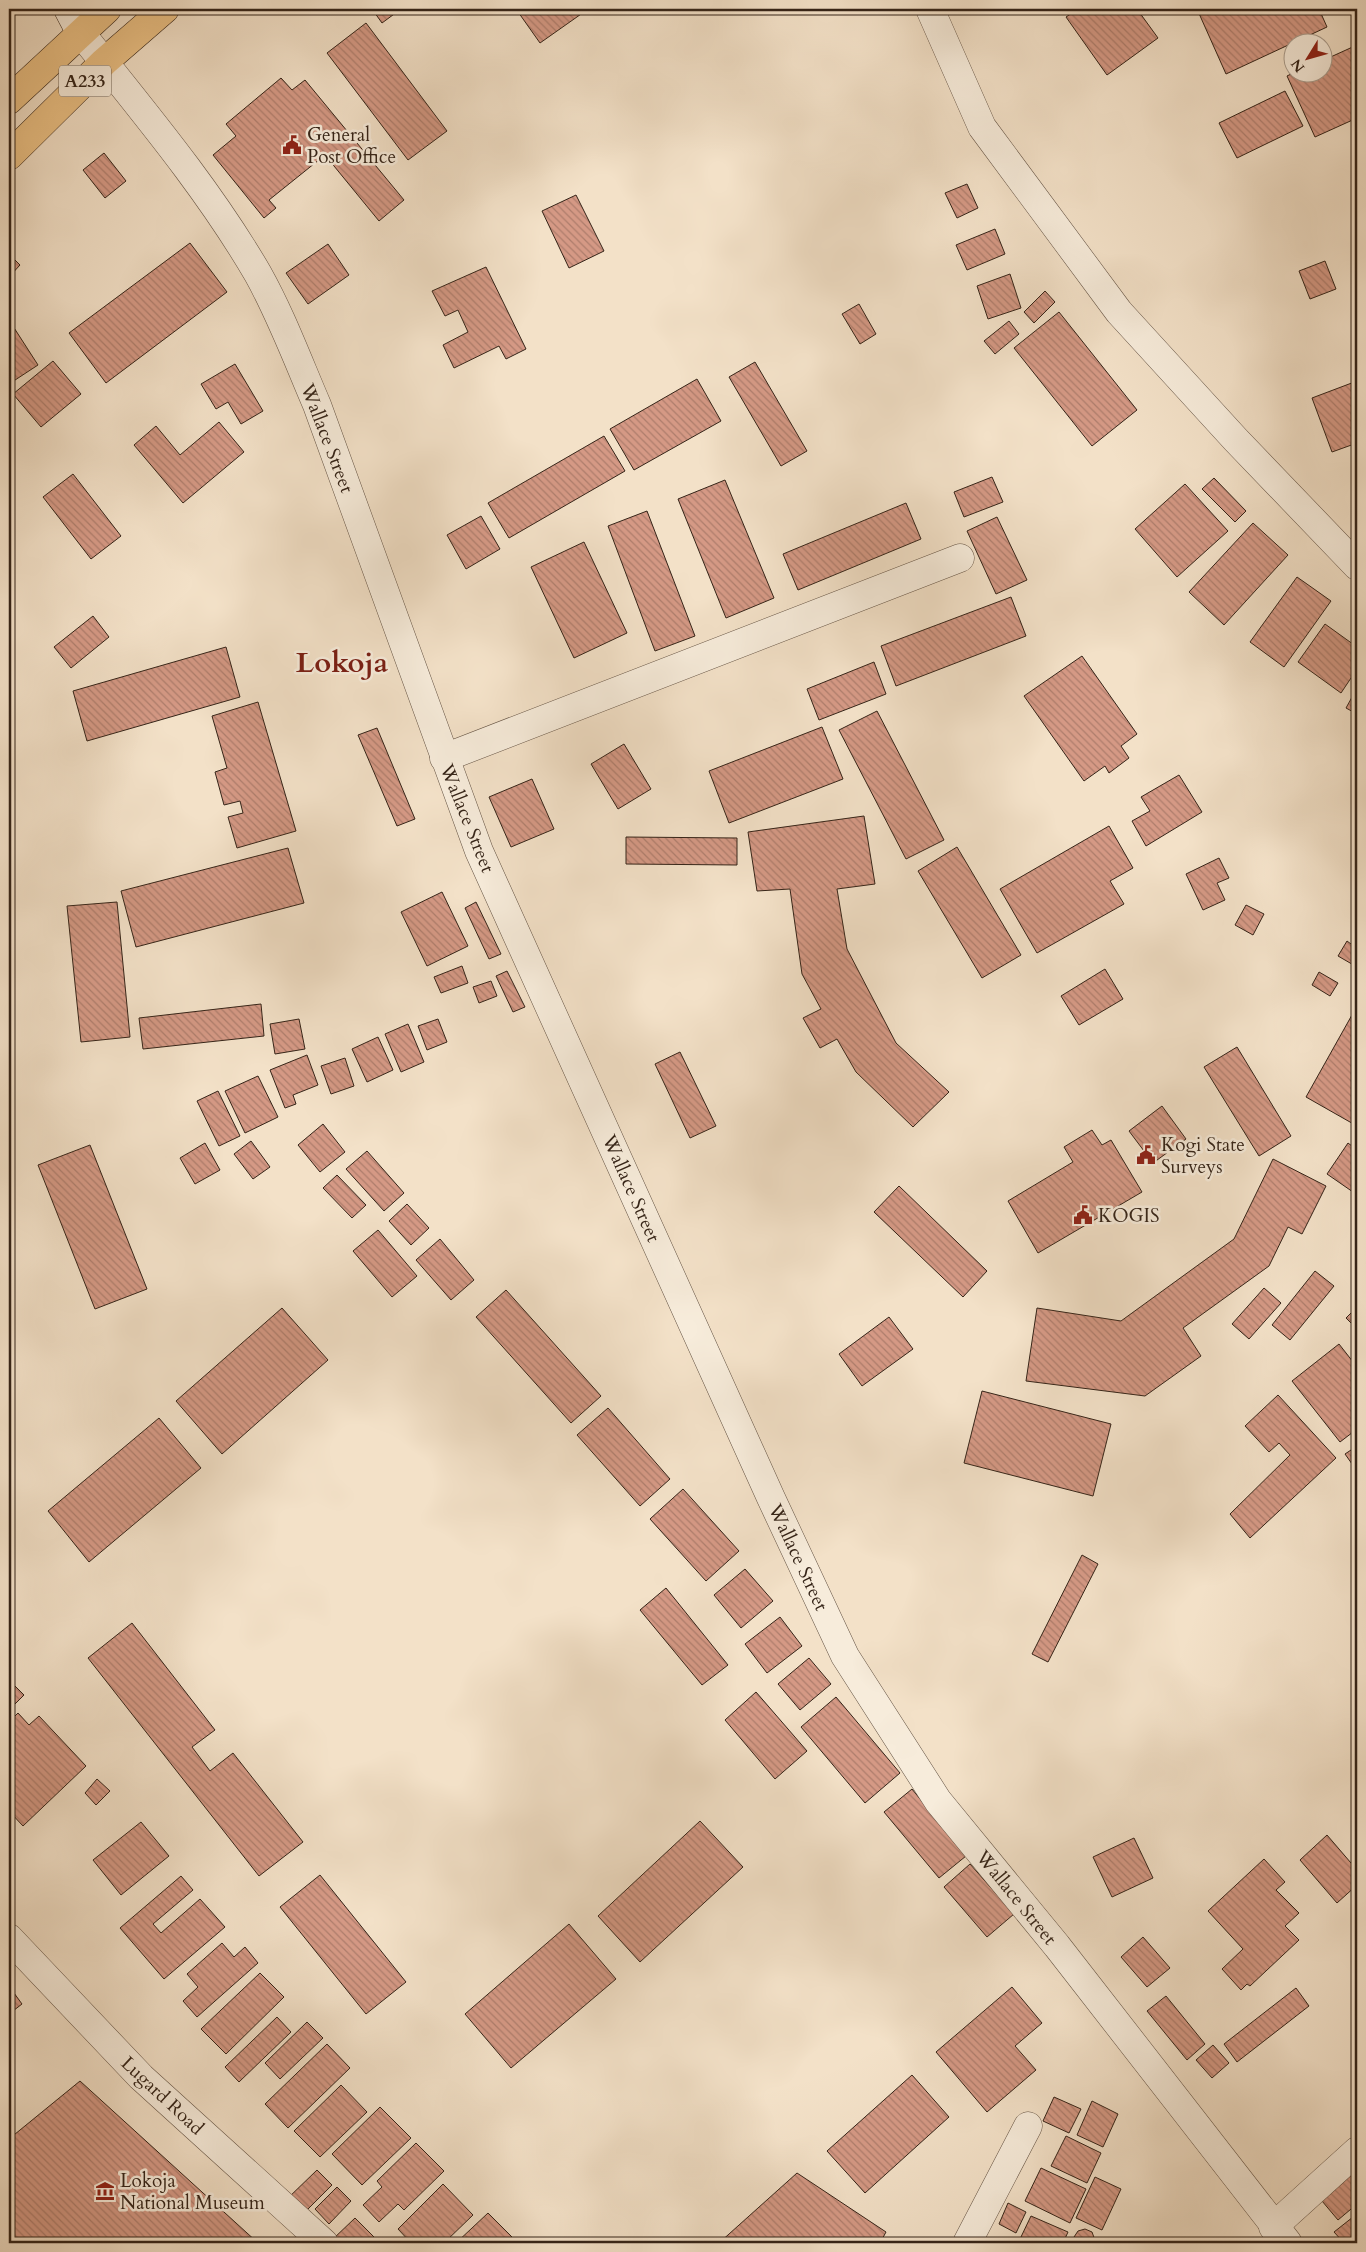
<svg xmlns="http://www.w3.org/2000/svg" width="1366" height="2252" font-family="Cardo,serif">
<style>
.building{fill:url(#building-back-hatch);stroke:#352418}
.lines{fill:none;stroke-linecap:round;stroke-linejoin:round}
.street-casing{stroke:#645344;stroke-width:29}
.secondary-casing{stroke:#352418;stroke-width:29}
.highway-casing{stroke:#352418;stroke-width:29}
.street{stroke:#f7ecdb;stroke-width:28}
.secondary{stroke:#f7ecdb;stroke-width:28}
.highway{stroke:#eac084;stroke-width:28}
.labels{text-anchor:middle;stroke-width:5;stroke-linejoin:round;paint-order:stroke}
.shield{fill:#f7ecdb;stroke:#6f6052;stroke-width:1}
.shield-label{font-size:18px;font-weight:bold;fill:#352418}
.poi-label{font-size:19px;fill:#352418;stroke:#f7ecdb;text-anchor:start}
.street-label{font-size:19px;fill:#352418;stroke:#f7ecdb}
.town-label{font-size:29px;font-weight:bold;fill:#7a1f14;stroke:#f7ecdb}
</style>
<defs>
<pattern id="building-back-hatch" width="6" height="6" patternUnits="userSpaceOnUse" patternTransform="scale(1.25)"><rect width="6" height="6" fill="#d59985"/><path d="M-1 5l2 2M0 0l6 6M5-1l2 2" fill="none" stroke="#ae7d6c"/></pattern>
</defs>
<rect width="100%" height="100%" fill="#f3e1c8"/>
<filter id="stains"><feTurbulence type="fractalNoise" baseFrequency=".004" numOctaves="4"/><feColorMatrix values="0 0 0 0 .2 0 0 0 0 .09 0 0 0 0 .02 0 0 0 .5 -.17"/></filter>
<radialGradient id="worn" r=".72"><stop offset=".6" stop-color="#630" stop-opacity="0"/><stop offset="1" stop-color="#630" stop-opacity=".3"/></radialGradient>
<g class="building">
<polygon points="372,9 401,9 382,23"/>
<polygon points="516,9 582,9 584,12 540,43"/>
<polygon points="1078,9 1137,9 1158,38 1107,75 1066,17"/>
<polygon points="1197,9 1319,9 1327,27 1226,74"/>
<polygon points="366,23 447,131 408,160 327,53"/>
<polygon points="1357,45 1357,118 1315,137 1287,76 1295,72 1324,72 1324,60"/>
<polygon points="281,78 292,90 305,80 404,200 379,221 325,155 269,200 276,208 264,218 213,155 236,136 226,124"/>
<polygon points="1285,91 1303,126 1237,158 1219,123"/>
<polygon points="104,153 126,181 105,198 83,170"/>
<polygon points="967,184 978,208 957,218 945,193"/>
<polygon points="576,195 604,251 569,268 542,211"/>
<polygon points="995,229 1005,254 967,270 956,245"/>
<polygon points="190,243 227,292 106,383 69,333"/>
<polygon points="328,244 349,275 308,304 286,273"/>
<polygon points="9,254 20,265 9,277"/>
<polygon points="1325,261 1336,289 1310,299 1299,271"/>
<polygon points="486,267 526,349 506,359 499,346 454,368 443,345 468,332 458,310 445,316 432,291"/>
<polygon points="1010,274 1021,308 988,319 977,286"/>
<polygon points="1045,291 1055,302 1034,323 1024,312"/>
<polygon points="859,304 876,334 860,344 842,314"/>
<polygon points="1059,312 1137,410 1092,446 1014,348"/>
<polygon points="9,320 38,365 9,384"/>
<polygon points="1009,321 1019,334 995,354 984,341"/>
<polygon points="53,361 81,394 41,427 13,394"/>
<polygon points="755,362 807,451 781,466 729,377"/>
<polygon points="235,364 263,411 241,424 228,402 216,409 201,384"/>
<polygon points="697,379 721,421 634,470 610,429"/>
<polygon points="1357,381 1357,443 1332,452 1312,398"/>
<polygon points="219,422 244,452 183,503 134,445 156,426 180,455"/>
<polygon points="604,436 625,471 509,538 488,503"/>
<polygon points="73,474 121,536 91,559 43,497"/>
<polygon points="992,477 1003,502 964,517 954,492"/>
<polygon points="1214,478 1246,511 1235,522 1202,489"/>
<polygon points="725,480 774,598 726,618 678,499"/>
<polygon points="1185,484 1228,531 1177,577 1135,529"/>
<polygon points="906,503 921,539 798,590 783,554"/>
<polygon points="647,511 695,636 655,651 608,526"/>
<polygon points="481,516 500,549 466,569 447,535"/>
<polygon points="997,517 1027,580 996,594 967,531"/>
<polygon points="1253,523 1288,555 1224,625 1189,592"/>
<polygon points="584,542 627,633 574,658 531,567"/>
<polygon points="1297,577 1331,601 1284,667 1250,642"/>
<polygon points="1011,597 1026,636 896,686 881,646"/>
<polygon points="93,616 109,637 71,668 54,647"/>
<polygon points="1325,624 1357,647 1357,669 1341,693 1298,662"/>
<polygon points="226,647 240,697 87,741 73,691"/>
<polygon points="1082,656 1137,734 1121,746 1129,758 1109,773 1105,766 1084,781 1024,696"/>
<polygon points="874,662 886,694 819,720 807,689"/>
<polygon points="1357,688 1357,714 1346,708"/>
<polygon points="258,702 296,831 237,848 228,817 243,813 240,801 224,805 215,772 227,768 212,716"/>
<polygon points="877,711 944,840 906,859 839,730"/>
<polygon points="822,727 843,779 729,823 709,771"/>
<polygon points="377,728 415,819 397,826 358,735"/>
<polygon points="624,744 651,789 618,809 591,764"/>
<polygon points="1179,775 1202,812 1146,846 1132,821 1150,811 1141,797"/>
<polygon points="532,779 554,829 511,847 489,797"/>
<polygon points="864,816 875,884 837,889 847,949 896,1043 949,1092 913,1127 856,1072 837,1039 820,1048 803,1018 821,1009 802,974 790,889 757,891 748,832"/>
<polygon points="1109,826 1133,868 1110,881 1124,904 1037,953 1000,889"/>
<polygon points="626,837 737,838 737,865 626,864"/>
<polygon points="957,847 1021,955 982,978 918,871"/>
<polygon points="288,848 304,903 136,947 121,891"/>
<polygon points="1219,858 1229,878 1217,883 1225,900 1203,910 1186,874"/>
<polygon points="442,892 468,946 427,966 401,912"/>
<polygon points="117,902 130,1037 81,1042 67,906"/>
<polygon points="476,902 501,954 489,959 465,908"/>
<polygon points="1246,905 1264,914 1253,935 1235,925"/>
<polygon points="1357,934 1357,967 1338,956 1347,941 1351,944"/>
<polygon points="462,966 468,983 441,993 434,977"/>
<polygon points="1105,969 1123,999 1079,1025 1061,996"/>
<polygon points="507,971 525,1007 513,1012 496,976"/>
<polygon points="1319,972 1338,983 1330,996 1312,985"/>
<polygon points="491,981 497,996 479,1003 473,987"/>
<polygon points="261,1004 264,1036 143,1049 139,1018"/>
<polygon points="1357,1006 1357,1126 1306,1097"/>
<polygon points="299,1019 305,1049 275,1054 270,1024"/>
<polygon points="438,1019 447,1042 427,1050 418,1026"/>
<polygon points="408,1024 424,1062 401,1072 385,1034"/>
<polygon points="378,1037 393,1070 367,1082 352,1049"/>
<polygon points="1237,1047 1291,1136 1259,1156 1204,1067"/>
<polygon points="680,1052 716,1126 690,1138 655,1064"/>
<polygon points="307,1055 318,1085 293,1095 296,1104 285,1108 270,1070"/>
<polygon points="345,1058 354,1086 331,1094 321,1066"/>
<polygon points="258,1076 278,1117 245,1133 225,1091"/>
<polygon points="218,1091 240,1136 219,1146 197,1101"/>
<polygon points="1162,1106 1186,1139 1153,1163 1129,1131"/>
<polygon points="323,1124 345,1152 320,1172 298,1145"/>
<polygon points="1092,1130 1102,1145 1111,1140 1142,1192 1038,1253 1008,1201 1073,1162 1064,1147"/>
<polygon points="251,1141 270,1167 253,1179 234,1154"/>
<polygon points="205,1143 220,1170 195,1184 180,1158"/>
<polygon points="1348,1143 1357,1150 1357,1185 1353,1192 1327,1174"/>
<polygon points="90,1145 147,1289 95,1309 38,1165"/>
<polygon points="367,1151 404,1193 384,1211 346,1169"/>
<polygon points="1273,1159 1326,1186 1302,1234 1288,1227 1269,1266 1183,1328 1201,1356 1145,1396 1026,1381 1037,1308 1121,1321 1234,1239"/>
<polygon points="337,1175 366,1205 352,1218 323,1188"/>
<polygon points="899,1186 987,1271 963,1297 874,1212"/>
<polygon points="407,1204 429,1228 411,1245 389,1221"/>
<polygon points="378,1230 417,1276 392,1297 353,1251"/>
<polygon points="440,1239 474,1280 451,1300 416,1260"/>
<polygon points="1315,1271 1334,1286 1290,1340 1272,1325"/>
<polygon points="1264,1288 1281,1303 1249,1339 1232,1324"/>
<polygon points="506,1290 601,1396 571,1423 476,1317"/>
<polygon points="1357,1307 1357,1329 1346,1318"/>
<polygon points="282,1308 328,1360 222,1454 176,1401"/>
<polygon points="889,1317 913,1349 862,1386 839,1354"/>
<polygon points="1339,1344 1357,1367 1357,1429 1340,1442 1292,1381"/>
<polygon points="982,1391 1111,1424 1093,1496 964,1463"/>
<polygon points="1278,1395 1336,1458 1250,1538 1230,1514 1290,1455 1279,1443 1269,1452 1245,1426"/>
<polygon points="608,1408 670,1479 640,1506 577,1435"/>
<polygon points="159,1418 201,1468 89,1562 48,1511"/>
<polygon points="1357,1446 1357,1471 1345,1454"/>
<polygon points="683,1489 739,1551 706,1581 650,1519"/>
<polygon points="1082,1555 1098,1564 1048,1662 1032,1654"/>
<polygon points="745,1569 773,1601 741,1628 714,1595"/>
<polygon points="666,1588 728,1665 702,1685 640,1610"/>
<polygon points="780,1617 802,1646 767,1673 745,1644"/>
<polygon points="132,1623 215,1730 192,1747 210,1771 233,1753 303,1842 259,1876 88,1658"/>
<polygon points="809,1658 831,1684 800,1710 778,1684"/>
<polygon points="9,1680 24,1695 9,1710"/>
<polygon points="756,1692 807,1751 775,1779 725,1720"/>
<polygon points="836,1697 900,1773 865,1803 801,1727"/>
<polygon points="18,1713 29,1725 39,1716 86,1766 23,1826 9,1811 9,1722"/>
<polygon points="97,1779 110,1791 96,1805 85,1793"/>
<polygon points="912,1789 966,1856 939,1878 884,1812"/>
<polygon points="700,1821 743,1867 640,1962 598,1916"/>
<polygon points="141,1822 169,1856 121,1895 93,1860"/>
<polygon points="1327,1835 1357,1870 1357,1885 1337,1903 1300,1860"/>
<polygon points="1134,1838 1153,1878 1112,1897 1093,1857"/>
<polygon points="1264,1859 1285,1882 1276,1890 1299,1913 1285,1926 1299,1940 1250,1986 1247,1984 1241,1990 1222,1969 1243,1949 1208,1911"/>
<polygon points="970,1864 1014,1914 987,1937 944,1887"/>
<polygon points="320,1875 406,1982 366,2014 280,1907"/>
<polygon points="181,1876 193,1890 153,1924 161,1933 200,1899 225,1927 164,1979 120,1928"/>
<polygon points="569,1924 616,1979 511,2068 465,2014"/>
<polygon points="1143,1937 1170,1968 1147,1987 1121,1957"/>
<polygon points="222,1943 234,1957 245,1947 258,1963 197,2017 183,2001 198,1987 187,1974"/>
<polygon points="260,1973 284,1997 226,2054 201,2029"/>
<polygon points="1012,1987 1042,2023 1015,2046 1036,2070 987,2112 936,2052"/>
<polygon points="1296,1988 1309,2006 1237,2062 1224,2044"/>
<polygon points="14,1993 22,2004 9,2014 9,1997"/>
<polygon points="1166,1996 1205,2044 1187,2060 1147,2011"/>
<polygon points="277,2017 291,2032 239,2082 225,2067"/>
<polygon points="307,2022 323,2038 280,2079 265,2063"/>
<polygon points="327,2044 350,2068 288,2128 265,2104"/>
<polygon points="1213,2045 1229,2063 1212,2078 1196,2060"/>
<polygon points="912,2075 949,2117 865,2193 827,2151"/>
<polygon points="80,2081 258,2243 9,2243 9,2139"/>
<polygon points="341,2085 367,2112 320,2157 294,2131"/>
<polygon points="1054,2097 1081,2109 1069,2133 1043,2121"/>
<polygon points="1092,2101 1118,2114 1103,2147 1077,2135"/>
<polygon points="380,2107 411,2138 362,2185 332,2154"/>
<polygon points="1066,2136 1101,2153 1087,2183 1051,2166"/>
<polygon points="416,2143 444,2171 404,2210 398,2204 379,2222 363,2205 382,2187 377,2181"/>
<polygon points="1041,2168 1086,2189 1070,2223 1025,2201"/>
<polygon points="317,2170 332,2185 301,2216 286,2200"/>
<polygon points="1357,2170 1357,2204 1338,2220 1322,2201"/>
<polygon points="797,2173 886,2232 880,2243 802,2243 799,2241 797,2243 719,2243"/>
<polygon points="1095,2177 1121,2189 1102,2230 1076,2218"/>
<polygon points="443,2184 473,2215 444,2243 411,2243 398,2229"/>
<polygon points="337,2187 351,2201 329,2224 315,2209"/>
<polygon points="1008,2203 1026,2212 1016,2233 999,2224"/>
<polygon points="488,2213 514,2239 510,2243 456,2243"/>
<polygon points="1031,2216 1068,2232 1063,2243 1029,2243 1020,2239"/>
<polygon points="1353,2217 1357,2223 1357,2243 1344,2243 1334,2232"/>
<polygon points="355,2218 380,2243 336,2243 332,2240"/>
<polygon points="1085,2229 1092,2232 1096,2243 1074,2243 1074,2237 1078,2231"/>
</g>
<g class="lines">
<g class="street-casing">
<g id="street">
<polyline points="930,9 982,127 1119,312 1236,440 1357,566"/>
<path d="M 80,32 C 142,110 208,188 258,274 C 281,315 298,361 317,405 L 479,851 L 771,1498 L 845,1656 L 938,1801 L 1057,1946 L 1288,2243"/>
<polyline points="444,758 960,558"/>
<polyline points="9,1938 141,2077 324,2243"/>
<polyline points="1273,2227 1357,2151"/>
<polyline points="967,2243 1028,2126"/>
</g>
</g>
<g class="secondary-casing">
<polyline id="secondary" points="68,9 80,32"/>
</g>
<g class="highway-casing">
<g id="highway">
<polyline points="9,100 107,9"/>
<polyline points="9,156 104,62 165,9"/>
</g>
</g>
<use href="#street" class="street"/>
<use href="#secondary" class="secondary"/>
<use href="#highway" class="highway"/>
</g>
<defs>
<g id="civic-bare" transform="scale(1.5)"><path d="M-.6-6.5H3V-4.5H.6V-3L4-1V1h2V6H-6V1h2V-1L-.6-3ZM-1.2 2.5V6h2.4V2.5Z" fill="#8f2418" stroke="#f7ecdb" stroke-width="2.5" paint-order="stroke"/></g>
<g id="museum-bare" transform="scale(1.5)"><path d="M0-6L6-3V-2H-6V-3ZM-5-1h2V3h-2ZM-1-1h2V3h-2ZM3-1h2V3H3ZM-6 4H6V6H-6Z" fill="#8f2418" stroke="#f7ecdb" stroke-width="2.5" paint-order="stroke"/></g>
</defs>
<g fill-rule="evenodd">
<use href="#civic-bare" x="292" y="145"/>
<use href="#civic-bare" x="1146" y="1155"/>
<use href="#civic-bare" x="1083" y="1215"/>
<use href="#museum-bare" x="105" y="2191"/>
</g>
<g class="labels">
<rect class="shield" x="59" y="65.5" width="52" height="31" rx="4"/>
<g class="shield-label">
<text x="85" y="87">A233</text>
</g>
<g class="poi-label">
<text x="307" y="141">General<tspan x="307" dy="22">Post Office</tspan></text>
<text x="1161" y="1151">Kogi State<tspan x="1161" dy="22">Surveys</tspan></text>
<text x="1098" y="1222">KOGIS</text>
<text x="120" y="2187">Lokoja<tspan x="120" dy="22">National Museum</tspan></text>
</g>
<g class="street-label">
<text transform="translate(328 438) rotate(69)" y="7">Wallace Street</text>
<text transform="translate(468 818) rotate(68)" y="7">Wallace Street</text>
<text transform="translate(632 1188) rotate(66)" y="7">Wallace Street</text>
<text transform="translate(799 1557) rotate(65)" y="7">Wallace Street</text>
<text transform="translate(1017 1897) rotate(51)" y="7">Wallace Street</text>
<text transform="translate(163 2095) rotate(43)" y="7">Lugard Road</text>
</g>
<g class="town-label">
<text x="342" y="672">Lokoja</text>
</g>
</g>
<rect width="1366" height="2252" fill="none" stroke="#f3e1c8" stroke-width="30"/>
<rect x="10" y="10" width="1346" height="2232" fill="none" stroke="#352418" stroke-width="2.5"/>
<rect x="15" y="15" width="1336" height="2222" fill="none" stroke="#352418"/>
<g transform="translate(1308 58) rotate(233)"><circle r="24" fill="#f7ecdb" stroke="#a99c8d"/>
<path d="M0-4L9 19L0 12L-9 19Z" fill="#8f2418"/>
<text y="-8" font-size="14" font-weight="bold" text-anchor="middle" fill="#352418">N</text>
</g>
<rect width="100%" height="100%" filter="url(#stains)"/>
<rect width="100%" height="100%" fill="url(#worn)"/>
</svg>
